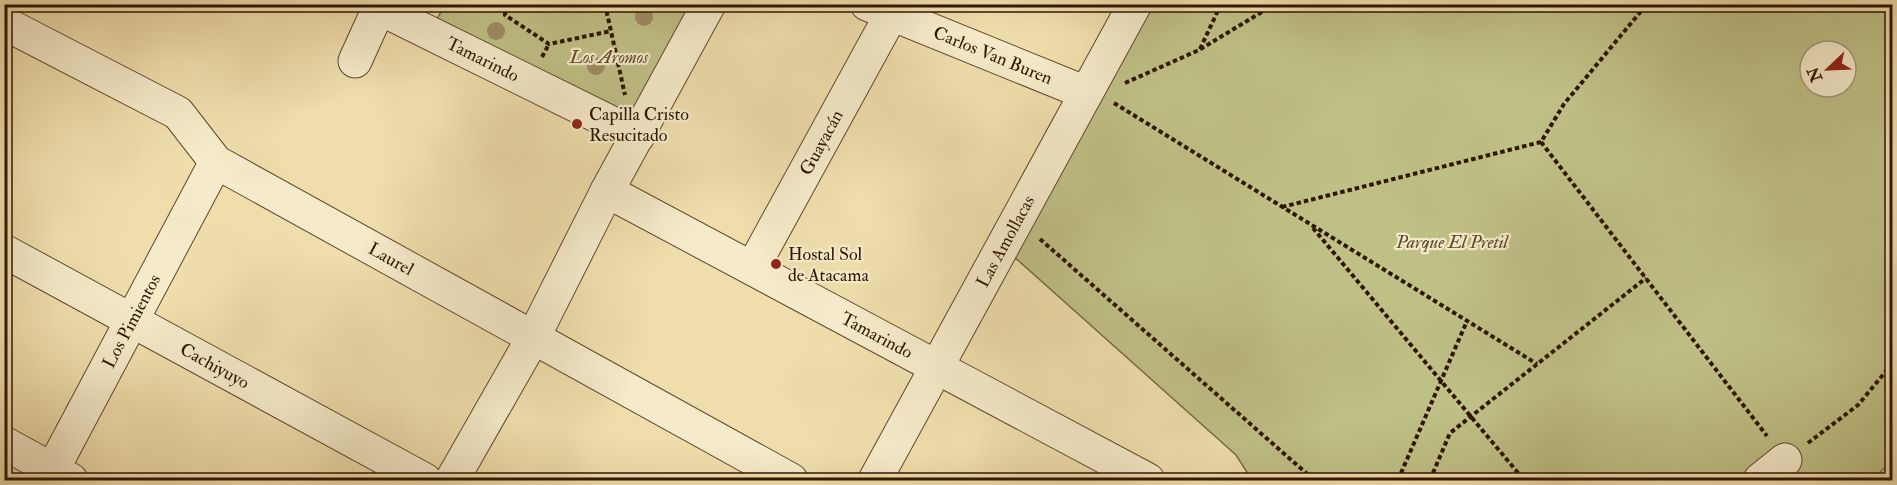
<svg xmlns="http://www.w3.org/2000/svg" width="1897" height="485" font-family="'IM FELL Double Pica',serif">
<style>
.green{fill:#bfc086;stroke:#776b44;stroke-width:1.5;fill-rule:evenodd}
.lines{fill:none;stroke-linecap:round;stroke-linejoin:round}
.minor-casing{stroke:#5f482d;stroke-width:35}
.path{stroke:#2f1603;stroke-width:4;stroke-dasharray:4.5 3;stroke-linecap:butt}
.minor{stroke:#f5eac9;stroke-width:33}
.tree{fill:#9d8c64}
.poi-dot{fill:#8f2418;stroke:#f5eac9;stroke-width:2}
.labels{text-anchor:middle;stroke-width:4.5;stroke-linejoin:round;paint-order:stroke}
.street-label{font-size:18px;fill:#2f1603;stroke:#f5eac9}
.park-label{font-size:18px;font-style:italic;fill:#5a492a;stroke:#f5eac9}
.poi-label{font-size:18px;fill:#2f1603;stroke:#f5eac9;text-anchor:start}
</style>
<rect width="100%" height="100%" fill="#efdeac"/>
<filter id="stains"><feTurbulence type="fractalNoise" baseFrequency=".00333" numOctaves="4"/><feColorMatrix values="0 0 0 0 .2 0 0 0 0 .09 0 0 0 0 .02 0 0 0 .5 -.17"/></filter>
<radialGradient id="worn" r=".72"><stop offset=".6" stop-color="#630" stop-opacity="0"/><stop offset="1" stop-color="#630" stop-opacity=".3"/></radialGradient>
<g class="green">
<polygon points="445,5 693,5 631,127 433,26"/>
<path d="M 1150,5 L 1892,5 L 1892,462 L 1871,480 L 1252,480 L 1236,455 L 1011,254 ZM 1810,51 L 1846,51 L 1846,87 L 1810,87 Z"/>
</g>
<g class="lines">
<g class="minor-casing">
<g id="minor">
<path id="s1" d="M 867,4 L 1086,93"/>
<path id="s2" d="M 4,23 L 178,113 L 216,162 L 791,480"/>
<path id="s3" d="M 355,61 L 379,8 L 638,136"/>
<path id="s4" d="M 607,191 L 1148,480"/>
<path id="s5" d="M 4,251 L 425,480"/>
<path id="s6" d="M 753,267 L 891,15"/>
<polyline points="4,443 71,480"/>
<path id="s7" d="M 47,480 L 216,162"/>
<polyline points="452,480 533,338 607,191 709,4"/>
<path id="s8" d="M 875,480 L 1135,4"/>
<polyline points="1760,480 1785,460"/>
</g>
</g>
<g class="path">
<polyline points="506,4 505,15 549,44 611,31"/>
<polyline points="605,4 625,95"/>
<polyline points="1200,49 1221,4"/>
<polyline points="542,57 549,44"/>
<polyline points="1125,83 1199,50 1275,4"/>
<polyline points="1114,103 1537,364"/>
<polyline points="1541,142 1767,436"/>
<polyline points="1282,207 1541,142 1564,104 1647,4"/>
<polyline points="1313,228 1524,480"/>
<polyline points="1040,239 1314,480"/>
<polyline points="1808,443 1858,405 1892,364"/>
<polyline points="1398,480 1467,321"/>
<polyline points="1430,480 1450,433 1646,278"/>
</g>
<use href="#minor" class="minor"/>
</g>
<g class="tree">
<circle cx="644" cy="17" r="9"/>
<circle cx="496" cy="31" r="9"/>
<circle cx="596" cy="66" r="9"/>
</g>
<g class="poi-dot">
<circle cx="577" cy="124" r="6"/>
<circle cx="776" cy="264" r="6"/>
</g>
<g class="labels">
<g class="street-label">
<text dy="6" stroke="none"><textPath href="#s1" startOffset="136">Carlos Van Buren</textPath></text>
<text dy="6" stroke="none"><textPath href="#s3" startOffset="174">Tamarindo</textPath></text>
<text dy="6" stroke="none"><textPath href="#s6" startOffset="142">Guayacán</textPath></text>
<text dy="6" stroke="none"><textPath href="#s8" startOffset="272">Las Amollacas</textPath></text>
<text dy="6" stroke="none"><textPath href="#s2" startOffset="458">Laurel</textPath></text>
<text dy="6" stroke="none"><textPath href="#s7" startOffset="180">Los Pimientos</textPath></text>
<text dy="6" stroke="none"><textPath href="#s4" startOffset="306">Tamarindo</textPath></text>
<text dy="6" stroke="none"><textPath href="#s5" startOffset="240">Cachiyuyo</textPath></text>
</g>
<g class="park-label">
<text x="609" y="63">Los Aromos</text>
<text x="1452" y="248">Parque El Pretil</text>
</g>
<g class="poi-label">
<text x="589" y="120">Capilla Cristo<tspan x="589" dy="21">Resucitado</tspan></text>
<text x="788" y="260">Hostal Sol<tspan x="788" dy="21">de Atacama</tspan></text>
</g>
</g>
<rect width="1897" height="485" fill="none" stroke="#efdeac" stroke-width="24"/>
<rect x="6" y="6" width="1885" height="473" fill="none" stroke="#2f1603" stroke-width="3"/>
<rect x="12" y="12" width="1873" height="461" fill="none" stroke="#2f1603" stroke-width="1.5"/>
<g transform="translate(1828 69) rotate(247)"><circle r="28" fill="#f5eac9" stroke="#a6957a" stroke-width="1.5"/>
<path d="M0-4.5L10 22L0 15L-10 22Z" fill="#8f2418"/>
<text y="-9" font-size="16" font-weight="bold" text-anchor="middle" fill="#2f1603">N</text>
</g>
<rect width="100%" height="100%" filter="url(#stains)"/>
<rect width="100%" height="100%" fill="url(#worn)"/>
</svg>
